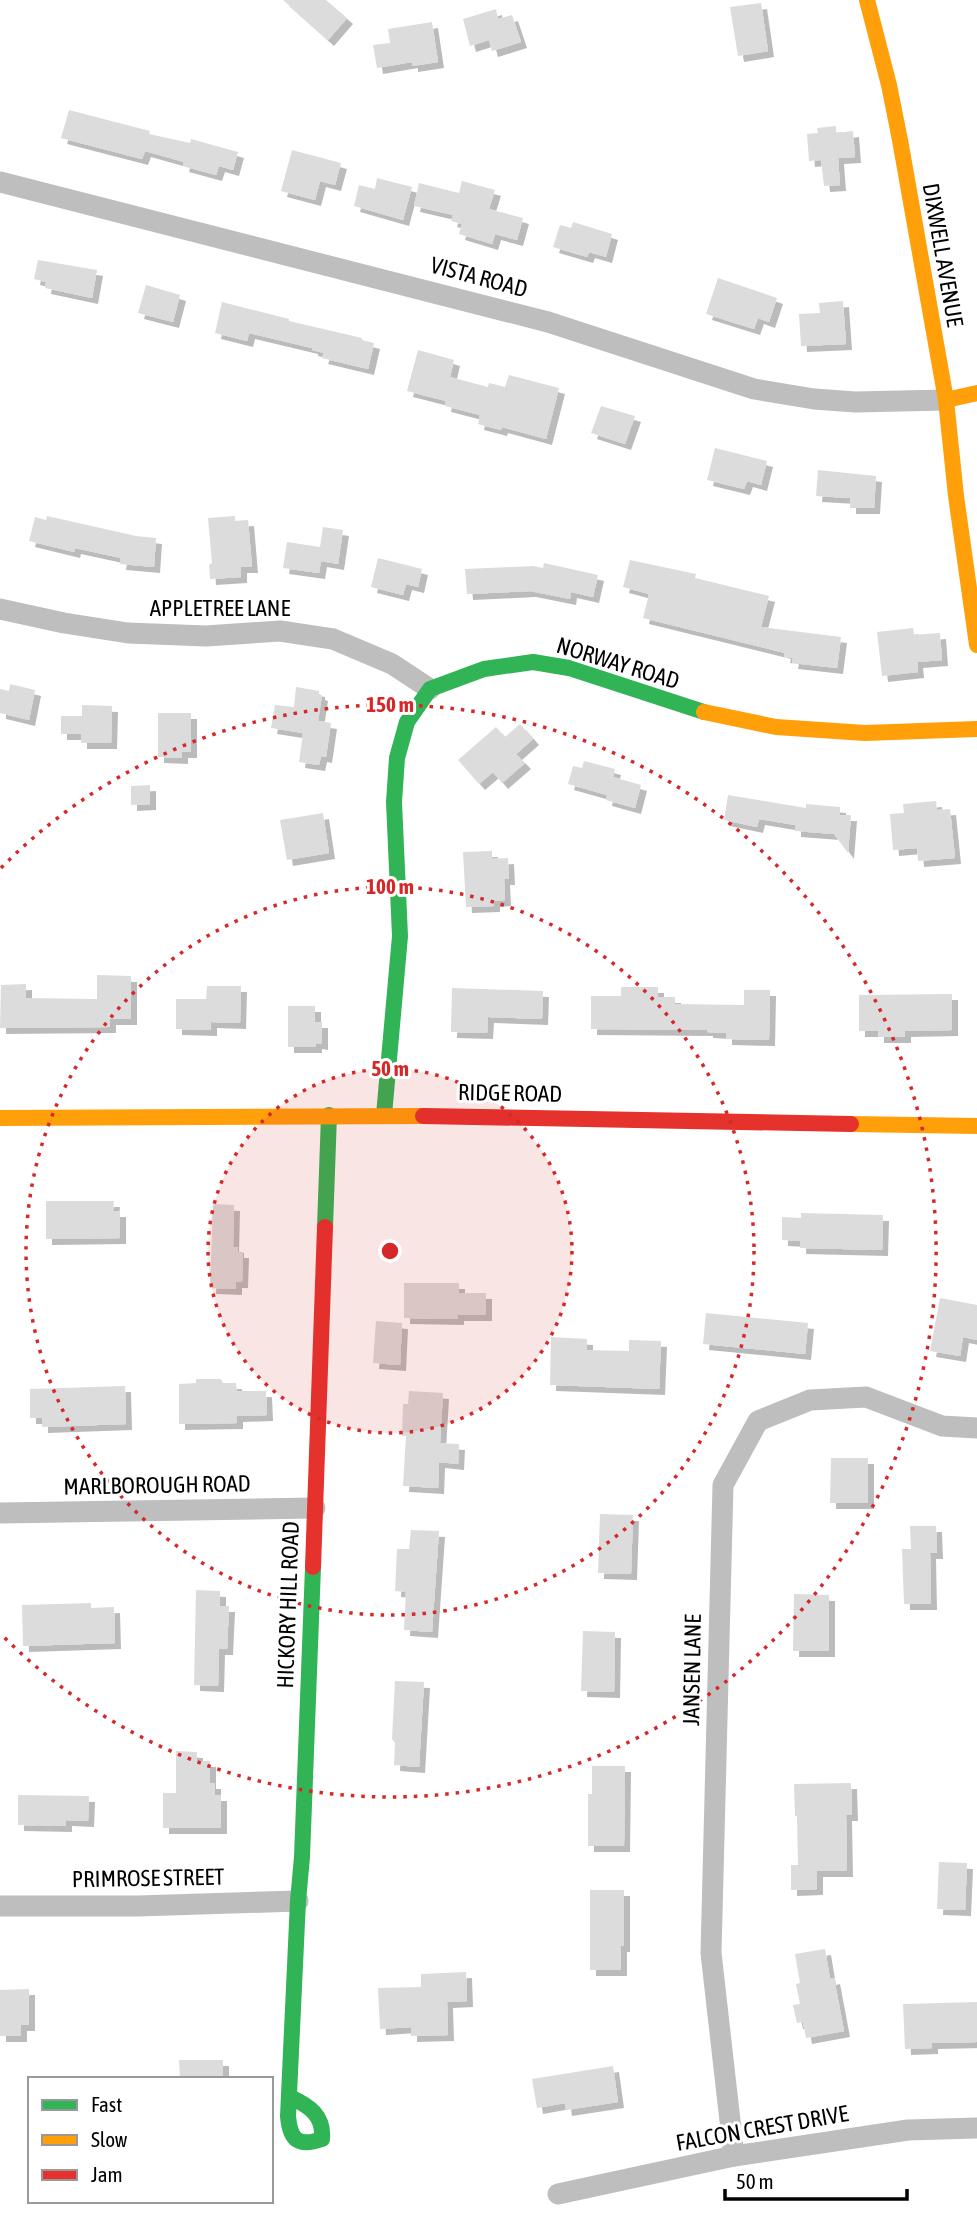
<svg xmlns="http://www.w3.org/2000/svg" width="977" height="2231" font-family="'Asap Condensed',sans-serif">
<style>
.building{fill:#dcdcdc;filter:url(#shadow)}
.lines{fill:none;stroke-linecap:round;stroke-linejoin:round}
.street{stroke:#bebebe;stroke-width:21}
.fast{stroke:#30b455;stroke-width:16}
.slow{stroke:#ff9f0a;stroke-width:16}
.jam{stroke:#e5322d;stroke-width:16}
.ring{fill:none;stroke:#d62828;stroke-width:3.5;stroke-dasharray:3.5 7}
.labels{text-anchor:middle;stroke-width:6;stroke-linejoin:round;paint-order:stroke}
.street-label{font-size:23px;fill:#000;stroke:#fff}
.centre{fill:#d62828;stroke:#fff;stroke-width:3.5}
.ring-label{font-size:21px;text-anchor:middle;font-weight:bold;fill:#d62828;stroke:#fff;stroke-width:6;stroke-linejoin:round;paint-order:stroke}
</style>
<defs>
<filter id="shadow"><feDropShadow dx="6" dy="6" stdDeviation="0" flood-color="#0004"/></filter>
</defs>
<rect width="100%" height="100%" fill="#fff"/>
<g class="building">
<polygon points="283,0 326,0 347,18 328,40"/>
<polygon points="761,3 768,51 738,56 730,7"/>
<polygon points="496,9 498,19 512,15 521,42 492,51 489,40 470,46 463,19"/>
<polygon points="432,22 438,62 412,66 412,62 377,68 373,45 390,43 388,29"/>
<polygon points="69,110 150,131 149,134 190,143 191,139 238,152 233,170 219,166 216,175 183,166 184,162 145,151 142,159 61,138"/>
<polygon points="836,126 836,133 853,131 855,157 838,158 840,185 824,186 821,160 809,161 807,134 818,133 817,128"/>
<polygon points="292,150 341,163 335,185 320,181 315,200 281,191"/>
<polygon points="377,178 412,187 403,220 354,206 359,185 375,189"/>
<polygon points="462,181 495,190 489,209 523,218 517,240 495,234 492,244 459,234 462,224 451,221 453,215 414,206 419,183 459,193"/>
<polygon points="573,222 612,234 606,257 589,252 587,257 553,247 560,225 571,228"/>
<polygon points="38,260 97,270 92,298 45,288 46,282 34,279"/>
<polygon points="718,278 777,298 769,322 758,318 754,329 706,314"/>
<polygon points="146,285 180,295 173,322 138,313"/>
<polygon points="843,301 846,344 801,346 799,314 820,313 819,303"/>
<polygon points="222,302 289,319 289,321 362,338 362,340 374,343 368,369 322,358 324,353 312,350 312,348 249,333 247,341 215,333"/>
<polygon points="418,350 454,360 450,377 488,387 489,383 505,387 509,375 559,388 546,439 502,427 501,430 478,424 480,415 445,406 446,401 407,391"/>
<polygon points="601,406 635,416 625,444 591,433"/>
<polygon points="715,448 767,461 761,485 747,481 744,489 707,480"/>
<polygon points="818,470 876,476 874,508 850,508 850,498 816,496"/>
<polygon points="47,516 136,536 156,538 154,567 120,564 121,558 75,548 74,552 29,541 35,517 46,520"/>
<polygon points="235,516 235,521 248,520 252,567 241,567 241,577 210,579 209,565 212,563 208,518"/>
<polygon points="323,527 343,530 338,564 321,561 319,573 283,568 287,542 320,547"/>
<polygon points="378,558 422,569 418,587 406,584 403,595 371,587"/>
<polygon points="630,560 696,574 695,578 769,596 761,627 841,637 837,668 792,663 793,658 784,657 785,653 643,618 649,594 623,587"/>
<polygon points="544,563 598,575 593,597 571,592 570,599 530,591 467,594 465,569 533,566 543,568"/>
<polygon points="913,628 914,635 940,633 942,660 917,662 918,672 882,676 877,632"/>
<polygon points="10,684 35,690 29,720 0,713 0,689 9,691"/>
<polygon points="296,687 319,691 319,694 322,695 318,721 331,723 326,757 321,756 319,765 299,762 303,733 271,728 275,705 294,707"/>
<polygon points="82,705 112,706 111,743 81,743 81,734 61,734 61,716 82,716"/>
<polygon points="158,713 191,713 191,752 182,752 182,758 158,757"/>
<polygon points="520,724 533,739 516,754 525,763 502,783 493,772 479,784 458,760 496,727 505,737"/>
<polygon points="584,761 615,769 613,777 641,785 635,808 606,800 607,795 568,784 573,766 582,768"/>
<polygon points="150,785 150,804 131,805 131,786"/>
<polygon points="728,795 806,808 806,804 840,807 840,815 851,815 848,853 834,834 795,831 795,825 759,819 757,827 724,820"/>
<polygon points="936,801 937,810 950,809 955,858 918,861 917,848 893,850 890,814 904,813 903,804"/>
<polygon points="323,813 329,853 287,860 280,820"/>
<polygon points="492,851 492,859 508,858 509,879 504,879 505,900 494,901 494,906 466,907 463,852"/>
<polygon points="97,975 131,976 131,1019 110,1019 110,1027 0,1028 1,985 26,984 26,998 97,999"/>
<polygon points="207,986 241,986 240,1023 211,1022 211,1030 176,1029 176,999 206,999"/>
<polygon points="621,987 658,987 658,997 675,997 675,1004 744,1005 744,990 770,990 769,1040 726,1039 726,1033 707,1032 707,1030 591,1029 591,996 621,996"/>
<polygon points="452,988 543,991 542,1019 488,1017 487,1033 451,1032"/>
<polygon points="952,994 952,1030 905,1031 905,1037 878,1037 878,1031 859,1031 859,995"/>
<polygon points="288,1006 315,1006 315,1022 322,1022 322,1044 316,1043 316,1047 288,1047"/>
<polygon points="46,1201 114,1201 113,1211 120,1211 120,1238 46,1239"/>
<polygon points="213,1204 234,1205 233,1247 238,1247 238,1252 243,1252 242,1282 236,1282 236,1289 210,1288"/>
<polygon points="801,1213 883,1215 882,1250 800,1248 800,1241 782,1240 782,1217 801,1218"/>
<polygon points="404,1283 459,1283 459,1293 486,1293 486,1315 458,1315 458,1319 404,1318"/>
<polygon points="940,1298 977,1305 977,1340 963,1337 960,1356 930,1351"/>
<polygon points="706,1313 808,1323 805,1354 703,1344"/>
<polygon points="376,1321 402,1323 400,1365 373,1363"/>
<polygon points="551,1337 587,1339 587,1350 629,1351 629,1340 661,1341 659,1389 550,1385"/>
<polygon points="196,1379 221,1379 223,1383 236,1383 237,1391 266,1391 267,1415 237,1416 237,1423 179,1424 179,1384 196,1383"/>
<polygon points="125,1386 126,1424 42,1427 42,1418 30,1418 30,1389"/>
<polygon points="409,1391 443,1393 440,1443 459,1444 458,1464 439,1462 438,1488 403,1486 406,1436 402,1436 403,1404 408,1404"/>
<polygon points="831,1458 868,1458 868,1503 830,1503"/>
<polygon points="600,1514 633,1515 631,1574 598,1573"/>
<polygon points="910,1526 936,1526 937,1553 930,1553 931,1604 904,1604 902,1549 911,1549"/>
<polygon points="411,1530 439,1531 432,1632 404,1630 406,1592 395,1591 397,1549 409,1549"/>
<polygon points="196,1590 220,1591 220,1606 229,1606 227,1649 219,1649 218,1686 194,1685"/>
<polygon points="794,1594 829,1595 829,1651 793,1651"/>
<polygon points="91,1603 91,1608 114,1607 115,1643 23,1646 22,1605"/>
<polygon points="583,1631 615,1632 614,1692 581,1691"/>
<polygon points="395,1681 424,1682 419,1767 394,1765 395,1743 392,1739"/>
<polygon points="176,1751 197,1752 197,1761 210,1761 210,1783 215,1783 215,1795 221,1795 221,1828 163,1828 163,1793 176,1793"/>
<polygon points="592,1766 625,1766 624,1846 588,1846 588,1794 592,1794"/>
<polygon points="851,1783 852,1815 846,1815 847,1871 817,1871 817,1889 791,1890 791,1865 798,1865 797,1816 795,1816 794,1784"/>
<polygon points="18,1795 89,1796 88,1821 66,1820 66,1826 18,1825"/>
<polygon points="939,1862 967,1863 965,1910 937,1909"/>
<polygon points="590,1890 624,1890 624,1946 621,1946 621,1970 590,1970"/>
<polygon points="825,1949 830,1979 834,1978 844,2031 806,2038 803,2022 797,2023 793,2005 800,2004 796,1984 800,1983 795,1954"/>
<polygon points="466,1972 467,2001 447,2002 448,2035 411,2036 411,2027 380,2029 378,1988 421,1987 421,1974"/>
<polygon points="29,1989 29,2025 21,2025 21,2036 0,2036 0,1990"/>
<polygon points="977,2002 977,2042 932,2043 932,2048 905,2049 903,2004"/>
<polygon points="179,2060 223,2060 223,2079 180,2079"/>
<polygon points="613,2066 618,2102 566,2110 565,2103 537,2108 532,2079"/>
</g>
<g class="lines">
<g class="street">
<polyline points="0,182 548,322 754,389 814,399 855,402 946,400"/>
<polyline points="0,609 64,623 128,633 206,636 280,631 333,639 392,664 430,689"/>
<polyline points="0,1513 315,1508"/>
<polyline points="0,1906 138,1906 298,1901"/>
<polyline points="734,2156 711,1953 723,1485 758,1421 810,1400 866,1397 942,1426 977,1428"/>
<polyline points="558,2194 734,2156 908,2130 977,2128"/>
</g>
<g class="fast">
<polyline points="384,1115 400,936 394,802 397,758 407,722 430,689 484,669 533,662 569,668 704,712"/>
<polyline points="325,1227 329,1115"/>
<path d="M 290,2097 C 310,2106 324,2116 322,2139 C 299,2147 290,2141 288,2116 L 298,1901 L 302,1857 L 313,1567"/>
</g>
<g class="slow">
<polyline points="867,0 889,85 900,140 946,400 956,496 977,645"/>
<polyline points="946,400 977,393"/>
<polyline points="704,712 776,727 865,733 977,729"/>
<polyline points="0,1118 423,1116"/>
<polyline points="851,1124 977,1126"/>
</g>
<g class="jam">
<polyline points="423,1116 851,1124"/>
<polyline points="313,1567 325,1227"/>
</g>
</g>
<circle cx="390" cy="1251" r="182" fill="#d62828" fill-opacity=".12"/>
<g class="ring">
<circle cx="390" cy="1251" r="182"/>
<circle cx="390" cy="1251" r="364"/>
<path d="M1 868A546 546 0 1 1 1 1634"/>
</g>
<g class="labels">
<g class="street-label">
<text transform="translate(943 255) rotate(80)" y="8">DIXWELL AVENUE</text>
<text transform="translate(479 277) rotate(15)" y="8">VISTA ROAD</text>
<text x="220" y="616">APPLETREE LANE</text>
<text transform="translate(618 663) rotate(17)" y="8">NORWAY ROAD</text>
<text transform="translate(510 1093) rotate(1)" y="8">RIDGE ROAD</text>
<text transform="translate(157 1485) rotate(-1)" y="8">MARLBOROUGH ROAD</text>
<text transform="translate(288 1605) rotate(-88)" y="8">HICKORY HILL ROAD</text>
<text transform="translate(692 1670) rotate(-89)" y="8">JANSEN LANE</text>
<text transform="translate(148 1878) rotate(-1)" y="8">PRIMROSE STREET</text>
<text transform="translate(762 2128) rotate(-10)" y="8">FALCON CREST DRIVE</text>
</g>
</g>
<circle cx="390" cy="1251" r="10" class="centre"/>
<g class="ring-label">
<text x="390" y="712">150 m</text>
<text x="390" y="894">100 m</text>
<text x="390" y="1076">50 m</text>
</g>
<rect x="28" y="2077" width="245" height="126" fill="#ffffff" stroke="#999999" stroke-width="2"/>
<rect x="42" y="2100" width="35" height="10" fill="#30b455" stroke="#999999" stroke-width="2"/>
<text x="91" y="2112" font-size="21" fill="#000000">Fast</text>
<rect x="42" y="2135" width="35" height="10" fill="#ff9f0a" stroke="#999999" stroke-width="2"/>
<text x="91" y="2147" font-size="21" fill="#000000">Slow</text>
<rect x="42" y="2170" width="35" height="10" fill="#e5322d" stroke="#999999" stroke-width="2"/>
<text x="91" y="2182" font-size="21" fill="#000000">Jam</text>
<path d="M725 2189v10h182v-10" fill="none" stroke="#000000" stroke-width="3.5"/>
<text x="736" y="2189" font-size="21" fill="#000000" stroke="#ffffff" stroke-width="5" paint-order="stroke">50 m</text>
</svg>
